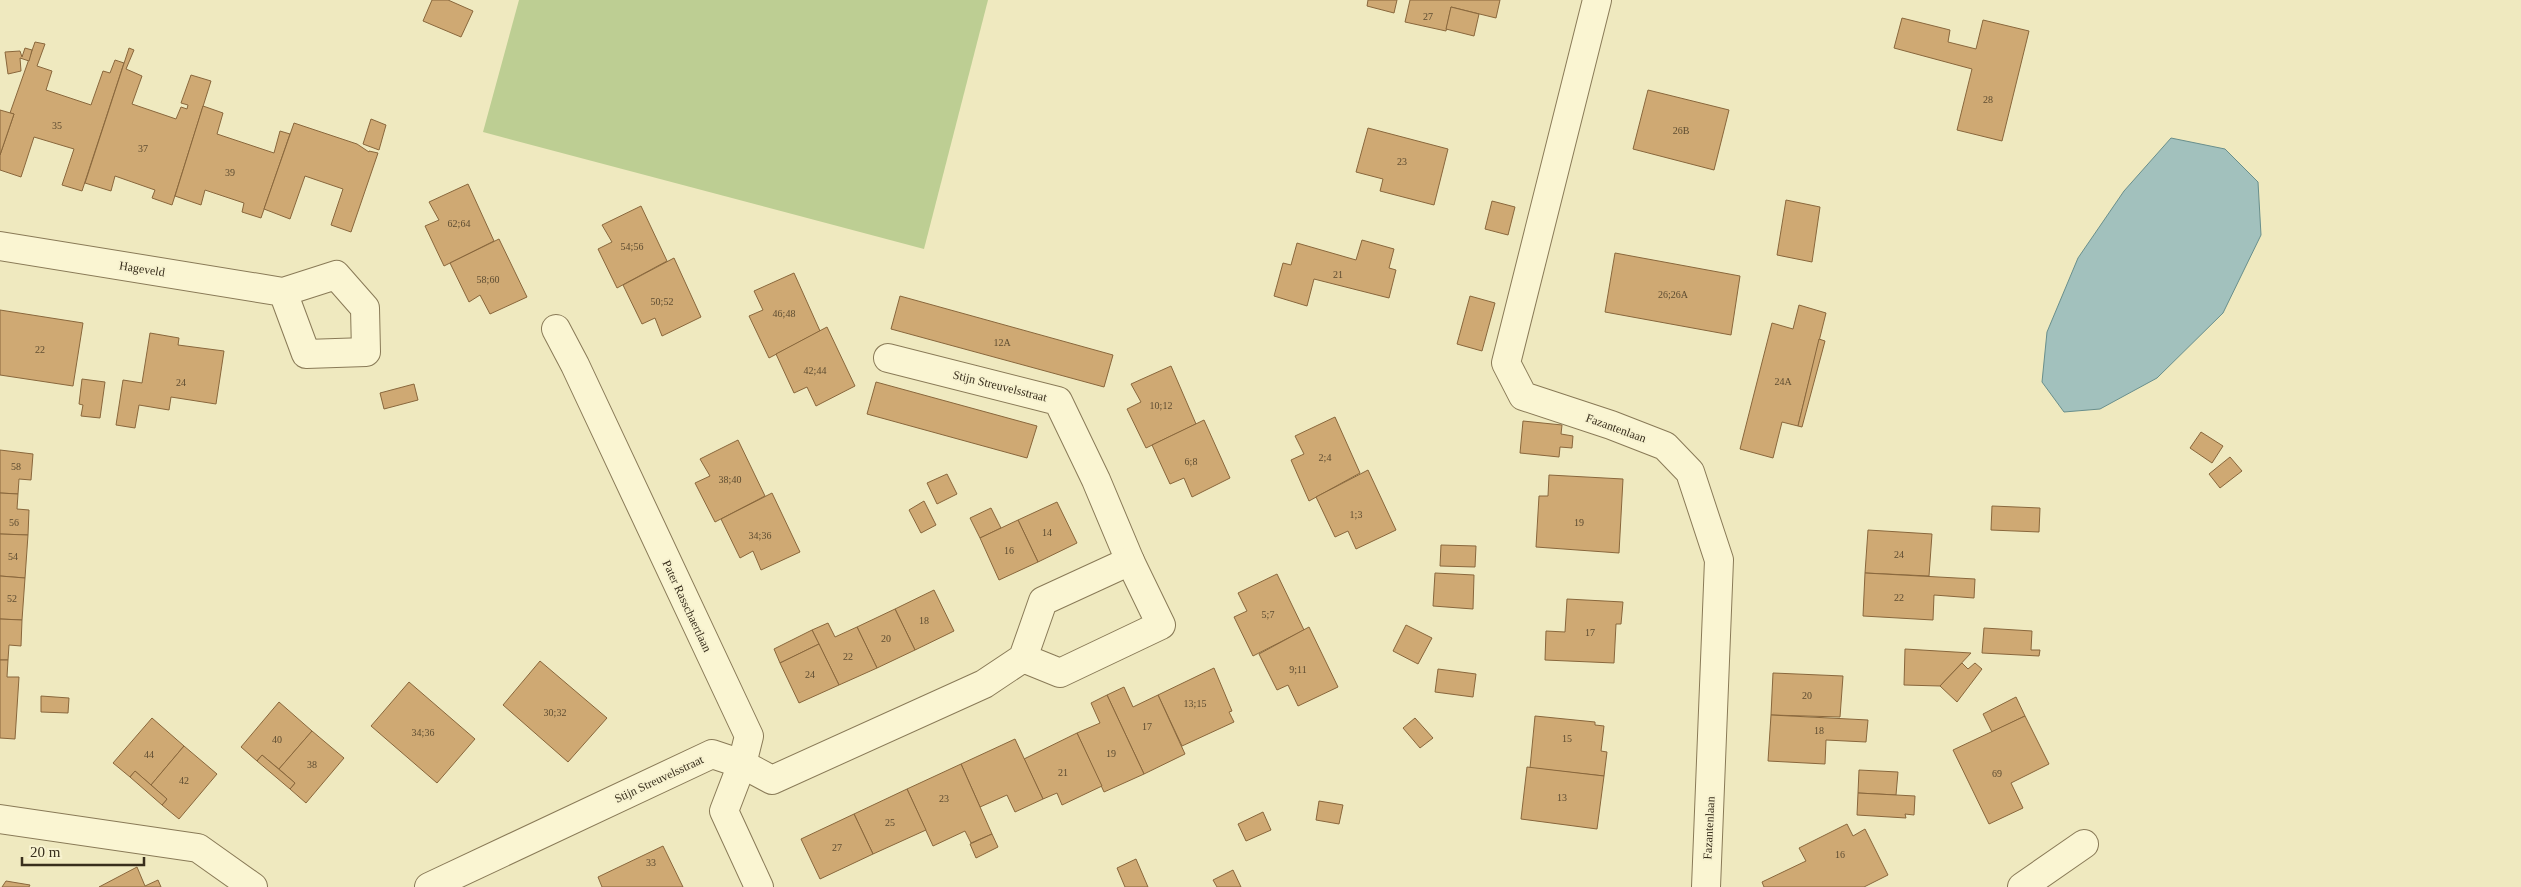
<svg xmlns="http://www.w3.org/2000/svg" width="2521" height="887" font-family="Georgia,serif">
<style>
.green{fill:#bdce93}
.water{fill:#a2c1bd;stroke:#698f8c}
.building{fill:#cfa973;stroke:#89673c}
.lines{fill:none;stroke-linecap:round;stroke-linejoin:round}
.minor-casing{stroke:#897a57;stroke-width:30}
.minor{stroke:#faf5d2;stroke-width:28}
.labels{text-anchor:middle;stroke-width:4;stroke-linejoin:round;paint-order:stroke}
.number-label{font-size:10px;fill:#5e4d32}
.street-label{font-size:12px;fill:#382e1c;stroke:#f7f2cf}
</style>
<rect width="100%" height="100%" fill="#efe9bf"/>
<polygon class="green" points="519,0 988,0 924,249 483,132"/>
<polygon class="water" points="2171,138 2225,149 2258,182 2261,235 2223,313 2157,378 2100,409 2064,412 2042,382 2047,332 2078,258 2124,191"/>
<g class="building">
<polygon points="432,0 448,0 473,11 461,37 423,21"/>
<polygon points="1368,0 1397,0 1394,13 1367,6"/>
<polygon points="1410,0 1500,0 1496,18 1451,7 1446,31 1405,22"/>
<polygon points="1451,7 1479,14 1474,36 1446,29"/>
<polygon points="1902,18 1950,30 1948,42 1976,49 1983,20 2029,31 2002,141 1957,130 1972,69 1894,48"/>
<polygon points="35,42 45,44 37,66 52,71 46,90 91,105 103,71 110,73 115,60 124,63 82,191 62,185 74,149 34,137 21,177 0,170 0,155 14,114 10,113"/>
<polygon points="25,48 32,50 29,61 20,58 21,71 8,74 5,52 20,51 22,57"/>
<polygon points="129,48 134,50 126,69 142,76 132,104 176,119 181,107 187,109 188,105 181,103 191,75 211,81 172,205 152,198 155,190 115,176 111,191 85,183"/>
<polygon points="1648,90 1729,110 1714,170 1633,149"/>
<polygon points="203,106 223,113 217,134 274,153 280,131 290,134 261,218 242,212 244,203 205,190 201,205 175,196"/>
<polygon points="0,110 14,114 0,155"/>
<polygon points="371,119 386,125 379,150 363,144"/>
<polygon points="294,123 357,144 369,152 369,151 378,153 351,232 331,225 343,189 305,176 290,219 264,209"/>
<polygon points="1368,128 1448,149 1434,205 1380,191 1383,179 1356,172"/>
<polygon points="468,184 494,241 444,266 425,226 439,220 429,202"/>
<polygon points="1786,200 1820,207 1812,262 1777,255"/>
<polygon points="1492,201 1515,207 1508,235 1485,229"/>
<polygon points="641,206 667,261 617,288 598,249 612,242 602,225"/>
<polygon points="499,239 527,297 490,314 480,295 469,302 450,263"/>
<polygon points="1362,240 1394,249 1389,268 1396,270 1389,298 1314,279 1307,306 1274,296 1283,263 1291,265 1297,243 1356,260"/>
<polygon points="1615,253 1740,276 1731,335 1605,312"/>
<polygon points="674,258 701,317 662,336 655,318 642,324 623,285"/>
<polygon points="794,273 820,331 769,358 749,316 763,310 754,291"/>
<polygon points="900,296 1113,355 1104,387 891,329"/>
<polygon points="1470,296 1495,303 1482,351 1457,344"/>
<polygon points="1799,305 1826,313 1798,426 1782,422 1773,458 1740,449 1772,323 1793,329"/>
<polygon points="0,310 83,323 73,386 0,375"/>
<polygon points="827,327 855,386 816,406 807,387 794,393 776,354"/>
<polygon points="150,333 179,338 178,345 224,351 216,404 171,397 169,410 139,405 135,428 116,425 123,380 142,383"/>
<polygon points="1819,339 1825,341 1802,427 1798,426"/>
<polygon points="1171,366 1196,424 1146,448 1127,409 1141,402 1131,384"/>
<polygon points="82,379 105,382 100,418 81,416 83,405 79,404"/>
<polygon points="876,382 1037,426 1027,458 867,414"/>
<polygon points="414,384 418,400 384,409 380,393"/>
<polygon points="1335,417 1360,473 1309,501 1291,460 1304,454 1295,436"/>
<polygon points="1204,420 1230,478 1192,497 1184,478 1170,484 1152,445"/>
<polygon points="1523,421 1562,425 1561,434 1573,436 1572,448 1560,447 1559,457 1520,453"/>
<polygon points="2201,432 2223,446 2212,463 2190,448"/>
<polygon points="738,440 765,496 715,522 695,483 710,476 700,459"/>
<polygon points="0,450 33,454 31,480 19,479 18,494 0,493"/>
<polygon points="2230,457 2242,471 2220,488 2209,474"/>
<polygon points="1368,470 1396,530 1356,549 1348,531 1335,537 1316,497"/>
<polygon points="947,474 957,494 937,504 927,483"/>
<polygon points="1549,475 1623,479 1619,553 1536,547 1539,496 1548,496"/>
<polygon points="0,493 18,494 17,509 29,510 28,535 0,534"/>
<polygon points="772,493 800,552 761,570 753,551 740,558 721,519"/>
<polygon points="924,501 936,525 921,533 909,510"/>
<polygon points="1057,502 1077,543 1038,562 1018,520"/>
<polygon points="1992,506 2040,508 2039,532 1991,530"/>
<polygon points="991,508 1001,528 980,538 970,518"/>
<polygon points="1018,520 1038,562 999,580 980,538"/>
<polygon points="1868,530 1932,534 1929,576 1865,573"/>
<polygon points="0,534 28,535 25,578 0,576"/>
<polygon points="1441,545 1476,546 1475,567 1440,566"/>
<polygon points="1435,573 1474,575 1473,609 1433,606"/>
<polygon points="1865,573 1975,579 1974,598 1934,595 1933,620 1863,616"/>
<polygon points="1277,574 1304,630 1253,656 1234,617 1247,611 1238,593"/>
<polygon points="0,576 25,578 22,620 0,619"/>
<polygon points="934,590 954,631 915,650 895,609"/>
<polygon points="1567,599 1623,602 1621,624 1616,624 1614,663 1545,660 1546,631 1565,632"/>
<polygon points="895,609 915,650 877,668 857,627"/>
<polygon points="0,619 22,620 21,646 9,645 8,660 0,660"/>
<polygon points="828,623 835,637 857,627 877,668 839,685 812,630"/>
<polygon points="1406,625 1432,638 1418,664 1393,651"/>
<polygon points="1309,627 1338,687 1298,706 1288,685 1277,690 1259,654"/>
<polygon points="1984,628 2032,631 2031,650 2040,650 2039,656 1982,653"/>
<polygon points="812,630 819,644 780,663 774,649"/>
<polygon points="819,644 839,685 799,703 780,663"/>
<polygon points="1905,649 1971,653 1940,686 1904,685"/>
<polygon points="0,660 8,660 7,677 19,677 15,739 0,738"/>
<polygon points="540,661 607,718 568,762 503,705"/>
<polygon points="1962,663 1968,669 1975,663 1982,669 1957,702 1940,686"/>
<polygon points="1214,668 1232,711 1229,712 1234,722 1182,746 1158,695"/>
<polygon points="1438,669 1476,674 1473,697 1435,692"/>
<polygon points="1773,673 1843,676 1840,717 1771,715"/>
<polygon points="409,682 475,739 437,783 371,726"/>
<polygon points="1124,687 1133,707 1158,695 1185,754 1144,774 1107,695"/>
<polygon points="1107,695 1144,774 1104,792 1077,733 1100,723 1091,703"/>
<polygon points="41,696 69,698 68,713 41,712"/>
<polygon points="2016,697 2025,716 1992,732 1983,714"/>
<polygon points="279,702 312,731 279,769 262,755 257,761 241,747"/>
<polygon points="1771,715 1868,720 1866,742 1826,740 1825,764 1768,761"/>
<polygon points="1535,716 1595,722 1595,725 1604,726 1601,751 1607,752 1604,776 1530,768"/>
<polygon points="2025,716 2049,764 2011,783 2023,808 1989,824 1953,750"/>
<polygon points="152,718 184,746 151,785 135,771 130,777 113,763"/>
<polygon points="1415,718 1433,738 1420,748 1403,728"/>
<polygon points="312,731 344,758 306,803 290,789 295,783 279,769"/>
<polygon points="1077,733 1102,786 1062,805 1057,793 1043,799 1024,759"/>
<polygon points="1015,739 1043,799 1015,812 1007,795 980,807 961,764"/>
<polygon points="184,746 217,774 179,819 162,805 167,799 151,785"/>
<polygon points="262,755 295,783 290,789 257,761"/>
<polygon points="961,764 992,834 971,843 965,831 933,846 907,789"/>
<polygon points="1527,767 1604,776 1597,829 1521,819"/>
<polygon points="1859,770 1898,772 1896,795 1858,793"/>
<polygon points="135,771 167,799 162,805 130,777"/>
<polygon points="907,789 926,830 873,854 854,814"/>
<polygon points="1858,793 1915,796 1914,815 1905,814 1906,818 1857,815"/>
<polygon points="1319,801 1343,805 1339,824 1316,820"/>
<polygon points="1263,812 1271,830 1246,841 1238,824"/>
<polygon points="854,814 873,854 820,879 801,839"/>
<polygon points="1847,824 1853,836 1865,829 1888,875 1864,887 1764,887 1762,882 1806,861 1799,848"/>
<polygon points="992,834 998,847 976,858 970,844"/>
<polygon points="663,846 683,887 602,887 598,877"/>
<polygon points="1136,859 1148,887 1125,887 1117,868"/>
<polygon points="137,867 145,886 158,880 161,887 99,887"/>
<polygon points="1233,870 1241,887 1217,887 1213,880"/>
<polygon points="6,881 30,885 29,887 2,887"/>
</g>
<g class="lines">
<g class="minor-casing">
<g id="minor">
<polyline points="1597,0 1506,363 1523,396 1611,425 1665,446 1690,472 1719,560 1706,887"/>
<polyline points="0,246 283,292 336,275 365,308 366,352 306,354 283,292"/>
<polyline points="556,329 575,365 749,736 742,764 724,811 759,887"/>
<polyline points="888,358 1058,401 1096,480 1130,561"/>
<polyline points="0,819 198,848 253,887"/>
<polyline points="429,887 712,754 742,764 772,780 984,684 1023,658 1043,601 1130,561 1161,625 1060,673 1023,658"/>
<polyline points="2022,887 2084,844"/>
</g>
</g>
<use href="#minor" class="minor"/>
</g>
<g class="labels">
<g class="number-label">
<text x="1428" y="20">27</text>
<text x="1988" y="103">28</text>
<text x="57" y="129">35</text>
<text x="1681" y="134">26B</text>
<text x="143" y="152">37</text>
<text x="1402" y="165">23</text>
<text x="230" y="176">39</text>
<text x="459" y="227">62;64</text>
<text x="632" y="250">54;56</text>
<text x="1338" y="278">21</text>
<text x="488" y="283">58;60</text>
<text x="1673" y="298">26;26A</text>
<text x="662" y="305">50;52</text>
<text x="784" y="317">46;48</text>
<text x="1002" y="346">12A</text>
<text x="40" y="353">22</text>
<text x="815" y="374">42;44</text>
<text x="1783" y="385">24A</text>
<text x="181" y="386">24</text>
<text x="1161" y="409">10;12</text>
<text x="1325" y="461">2;4</text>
<text x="1191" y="465">6;8</text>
<text x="16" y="470">58</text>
<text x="730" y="483">38;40</text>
<text x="1356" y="518">1;3</text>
<text x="14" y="526">56</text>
<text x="1579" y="526">19</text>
<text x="1047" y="536">14</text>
<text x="760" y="539">34;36</text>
<text x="1009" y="554">16</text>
<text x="1899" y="558">24</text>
<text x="13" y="560">54</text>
<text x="1899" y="601">22</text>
<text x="12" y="602">52</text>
<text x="1268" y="618">5;7</text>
<text x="924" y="624">18</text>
<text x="1590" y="636">17</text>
<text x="886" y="642">20</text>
<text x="848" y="660">22</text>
<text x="1298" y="673">9;11</text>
<text x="810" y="678">24</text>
<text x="1807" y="699">20</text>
<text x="1195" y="707">13;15</text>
<text x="555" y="716">30;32</text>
<text x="1147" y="730">17</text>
<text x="1819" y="734">18</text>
<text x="423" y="736">34;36</text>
<text x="1567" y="742">15</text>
<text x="277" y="743">40</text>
<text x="1111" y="757">19</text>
<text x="149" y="758">44</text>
<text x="312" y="768">38</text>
<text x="1063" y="776">21</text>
<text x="1997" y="777">69</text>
<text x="184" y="784">42</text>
<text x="1562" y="801">13</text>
<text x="944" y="802">23</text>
<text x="890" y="826">25</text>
<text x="837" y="851">27</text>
<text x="1840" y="858">16</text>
<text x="651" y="866">33</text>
</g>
<g class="street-label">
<text transform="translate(142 269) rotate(9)" y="4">Hageveld</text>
<text transform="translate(1000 386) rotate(14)" y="4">Stijn Streuvelsstraat</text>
<text transform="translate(1616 428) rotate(20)" y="4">Fazantenlaan</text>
<text transform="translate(687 606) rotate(65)" y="4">Pater Rasschaertlaan</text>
<text transform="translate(659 779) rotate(-25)" y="4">Stijn Streuvelsstraat</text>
<text transform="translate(1709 828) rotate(-87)" y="4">Fazantenlaan</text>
</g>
</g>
<path d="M22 857v8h122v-8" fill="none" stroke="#382e1c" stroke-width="2.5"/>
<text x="30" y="857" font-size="15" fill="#382e1c" stroke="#f7f2cf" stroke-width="4" paint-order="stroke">20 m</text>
</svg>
